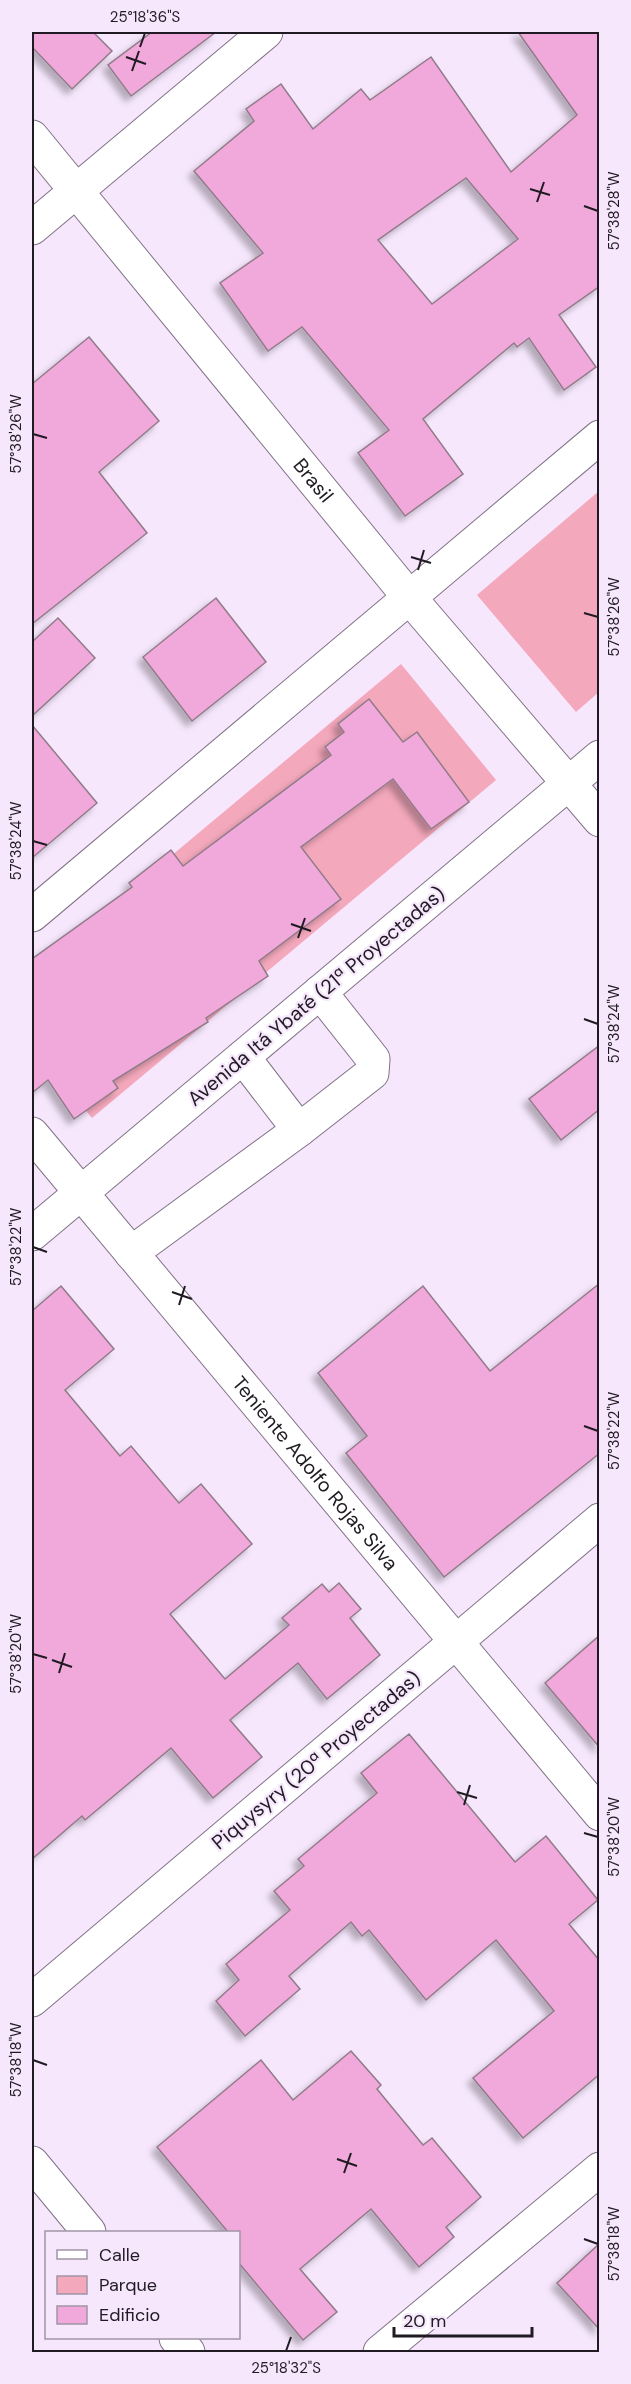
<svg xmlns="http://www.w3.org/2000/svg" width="631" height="2384" font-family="'DM Sans',sans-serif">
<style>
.green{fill:#f4a8bc}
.building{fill:#f1a8da;stroke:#917b89;stroke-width:1.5;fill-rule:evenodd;filter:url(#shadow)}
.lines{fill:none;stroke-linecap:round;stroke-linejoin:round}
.minor-casing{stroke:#817386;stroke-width:35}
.major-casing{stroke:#817386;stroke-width:35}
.minor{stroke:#fff;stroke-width:33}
.major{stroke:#fff;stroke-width:33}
.ticks{fill:none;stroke:#201b22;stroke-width:2}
.labels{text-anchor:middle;stroke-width:4.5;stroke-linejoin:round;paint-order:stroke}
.street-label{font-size:20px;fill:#201b22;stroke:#f6e7fd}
.neatline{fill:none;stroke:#201b22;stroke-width:2}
.ticks-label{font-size:15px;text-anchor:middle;fill:#201b22}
</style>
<defs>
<filter id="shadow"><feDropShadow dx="-5.5" dy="5.5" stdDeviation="3" flood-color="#0004"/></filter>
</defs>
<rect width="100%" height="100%" fill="#f6e7fd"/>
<g class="green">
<polygon points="599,491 599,692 576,712 477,595"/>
<polygon points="401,664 496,780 92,1118 32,1045 32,972"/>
</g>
<g class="building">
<polygon points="32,32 93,32 112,51 72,89 32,47"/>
<polygon points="152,32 216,32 131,96 108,65"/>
<path d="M 518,32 L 600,32 L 600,286 L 559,315 L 596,367 L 564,390 L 529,338 L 517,347 L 514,343 L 423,419 L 463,474 L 405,516 L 358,453 L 389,430 L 302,327 L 268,351 L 220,283 L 263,253 L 194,171 L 254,121 L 246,109 L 281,84 L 313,129 L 361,89 L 370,100 L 431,57 L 511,172 L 577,115 ZM 466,178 L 518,239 L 432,304 L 378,240 Z"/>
<polygon points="89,337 159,421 99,472 147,533 32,624 32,384"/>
<polygon points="216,598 266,662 192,721 143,657"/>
<polygon points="58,618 95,658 32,716 32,642"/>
<polygon points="369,699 403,742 417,732 469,802 431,829 393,779 301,847 341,899 259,961 268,976 206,1018 208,1022 113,1081 118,1088 74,1119 48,1080 32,1093 32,959 132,887 129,883 171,850 183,866 331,755 325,747 344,732 338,724"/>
<polygon points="32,725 97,803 32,858"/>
<polygon points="600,1045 600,1109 561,1140 529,1099"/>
<polygon points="600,1283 600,1453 444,1577 346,1453 367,1436 318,1373 423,1286 490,1371"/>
<polygon points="61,1286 114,1349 65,1390 120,1456 131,1446 179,1503 201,1484 252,1544 170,1614 225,1679 289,1625 282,1618 322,1584 329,1592 339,1583 361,1609 350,1618 380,1655 327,1699 298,1663 230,1720 262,1757 213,1798 171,1748 85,1820 82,1816 32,1859 32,1311"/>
<polygon points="600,1635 600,1748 545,1683"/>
<polygon points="409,1734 515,1862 546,1836 598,1900 569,1924 600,1961 600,2074 523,2138 473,2078 554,2011 496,1940 426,2000 369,1930 362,1936 351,1922 289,1976 300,1989 245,2036 216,2001 239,1980 226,1964 290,1910 274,1891 304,1866 298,1859 377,1793 361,1773"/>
<polygon points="351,2051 381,2085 377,2089 423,2145 432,2138 481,2197 446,2227 454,2237 419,2267 371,2209 300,2269 337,2312 303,2340 238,2262 238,2232 228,2232 157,2147 261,2060 293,2100"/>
<polygon points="600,2243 600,2330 557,2283"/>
</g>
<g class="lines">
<g class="minor-casing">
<g id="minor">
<path id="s1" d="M 32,137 L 409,597 L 600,820"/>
<polyline points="32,228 266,32"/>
<polyline points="299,1130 372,1073 373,1059 320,992"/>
<path id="s2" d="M 32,1134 L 600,1814"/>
<polyline points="131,1253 299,1130 243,1057"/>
<polyline points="32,2000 600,1520"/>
<polyline points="32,2163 89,2232"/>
<polyline points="176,2338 188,2352"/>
<polyline points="380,2352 600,2169"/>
</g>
</g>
<g class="major-casing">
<g id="major">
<polyline points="32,915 600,437"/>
<polyline points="32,1234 600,757"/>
</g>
</g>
<use href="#minor" class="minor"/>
<use href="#major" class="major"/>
</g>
<path class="ticks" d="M 140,47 L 145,33M 126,57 L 146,64M 132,71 L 139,51M 530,189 L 550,195M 537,202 L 544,182M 584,206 L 598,211M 33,434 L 47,438M 411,557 L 431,563M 418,570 L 424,550M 584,613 L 598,617M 33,841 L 47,845M 291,924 L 311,931M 298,938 L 305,918M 584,1019 L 598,1024M 33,1247 L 47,1252M 172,1292 L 192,1299M 179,1305 L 185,1286M 584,1426 L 598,1431M 33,1654 L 47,1658M 52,1660 L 72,1667M 59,1673 L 65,1653M 457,1792 L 477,1798M 464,1805 L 470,1785M 584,1833 L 598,1837M 33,2060 L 47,2065M 337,2159 L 357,2166M 344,2173 L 351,2153M 584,2239 L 598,2244M 286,2351 L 291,2337"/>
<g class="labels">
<g class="street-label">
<text dy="7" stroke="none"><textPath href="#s1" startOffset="444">Brasil</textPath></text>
<text transform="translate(316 996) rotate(-40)" y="7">Avenida Itá Ybaté (21ª Proyectadas)</text>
<text dy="7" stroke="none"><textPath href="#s2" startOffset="442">Teniente Adolfo Rojas Silva</textPath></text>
<text transform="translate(316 1760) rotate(-40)" y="7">Piquysyry (20ª Proyectadas)</text>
</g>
</g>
<rect width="631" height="2384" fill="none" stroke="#f6e7fd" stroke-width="66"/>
<rect x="45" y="2231" width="195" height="108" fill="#f6e7fd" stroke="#a095a5" stroke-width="1.5"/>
<rect x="57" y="2250" width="30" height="9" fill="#ffffff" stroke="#a095a5" stroke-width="1.5"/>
<text x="99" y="2261" font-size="18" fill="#201b22">Calle</text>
<rect x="57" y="2276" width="30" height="18" fill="#f4a8bc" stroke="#a095a5" stroke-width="1.5"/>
<text x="99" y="2291" font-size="18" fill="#201b22">Parque</text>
<rect x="57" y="2306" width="30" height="18" fill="#f1a8da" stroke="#a095a5" stroke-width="1.5"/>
<text x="99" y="2321" font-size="18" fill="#201b22">Edificio</text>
<path d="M394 2327v9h138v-9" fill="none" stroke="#201b22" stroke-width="3"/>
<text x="403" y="2327" font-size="18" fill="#201b22" stroke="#f6e7fd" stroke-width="4.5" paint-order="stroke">20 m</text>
<rect x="33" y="33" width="565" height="2318" class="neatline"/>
<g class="ticks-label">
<text x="145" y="22">25°18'36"S</text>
<text transform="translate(614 211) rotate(-90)" y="5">57°38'28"W</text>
<text transform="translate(16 434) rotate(-90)" y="5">57°38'26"W</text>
<text transform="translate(614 617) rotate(-90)" y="5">57°38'26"W</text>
<text transform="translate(16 841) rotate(-90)" y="5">57°38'24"W</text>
<text transform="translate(614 1024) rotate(-90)" y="5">57°38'24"W</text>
<text transform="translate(16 1247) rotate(-90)" y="5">57°38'22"W</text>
<text transform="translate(614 1431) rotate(-90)" y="5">57°38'22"W</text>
<text transform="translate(16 1654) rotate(-90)" y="5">57°38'20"W</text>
<text transform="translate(614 1837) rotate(-90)" y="5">57°38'20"W</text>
<text transform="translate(16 2060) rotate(-90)" y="5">57°38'18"W</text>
<text transform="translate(614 2244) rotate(-90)" y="5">57°38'18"W</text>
<text x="286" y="2373">25°18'32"S</text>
</g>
</svg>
